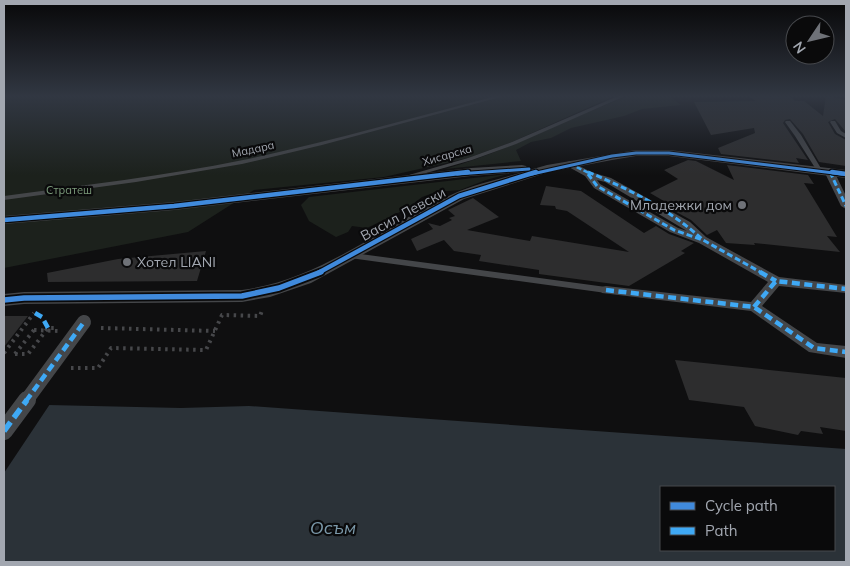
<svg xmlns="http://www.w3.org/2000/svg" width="850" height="566" font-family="Mulish,sans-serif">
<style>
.green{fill:#1c211c}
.water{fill:#2b3238;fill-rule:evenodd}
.pier{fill:#0f0f10}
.building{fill:#2d2d2e}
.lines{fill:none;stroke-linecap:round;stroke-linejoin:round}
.path{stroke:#46474a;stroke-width:4;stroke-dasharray:2.5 4.5;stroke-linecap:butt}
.service{fill:#444649;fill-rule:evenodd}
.pedestrian{fill:#444649;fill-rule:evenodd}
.minor{fill:#444649;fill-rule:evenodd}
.path-bridge{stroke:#46474a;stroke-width:4;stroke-dasharray:2.5 4.5;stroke-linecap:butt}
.pedestrian-bridge-far1{stroke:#444649;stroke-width:14}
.pedestrian-bridge{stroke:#444649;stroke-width:18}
.quiet-far3{stroke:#3fa9f5;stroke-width:2.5;stroke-dasharray:5 2.5;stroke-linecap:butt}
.quiet-far2{stroke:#3fa9f5;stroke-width:3;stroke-dasharray:6 3;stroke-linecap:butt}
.quiet-far1{stroke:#3fa9f5;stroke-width:4.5;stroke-dasharray:8 4.5;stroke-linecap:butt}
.quiet{stroke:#3fa9f5;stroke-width:5.5;stroke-dasharray:11 5.5;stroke-linecap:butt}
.cycleway-far2-casing{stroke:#0a0a0b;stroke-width:5}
.cycleway-far1-casing{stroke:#0a0a0b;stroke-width:7}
.cycleway-casing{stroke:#0a0a0b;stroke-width:9}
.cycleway-far2{stroke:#408adc;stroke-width:3}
.cycleway-far1{stroke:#408adc;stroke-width:4.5}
.cycleway{stroke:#408adc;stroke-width:5.5}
.poi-dot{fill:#6f7278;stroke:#0a0a0b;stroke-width:2}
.labels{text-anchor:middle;stroke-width:4.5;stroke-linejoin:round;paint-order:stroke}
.far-street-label{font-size:11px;fill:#a2a7b0;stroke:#0a0a0b}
.far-park-label{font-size:11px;fill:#7b9a7a;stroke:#0a0a0b}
.poi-label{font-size:14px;fill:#a2a7b0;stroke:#0a0a0b;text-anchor:end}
.street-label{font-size:14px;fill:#a2a7b0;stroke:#0a0a0b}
.near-water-label{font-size:18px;font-style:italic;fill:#7b98a9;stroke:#0a0a0b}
</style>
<rect width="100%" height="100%" fill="#0f0f10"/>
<g class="green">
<polygon points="4,96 614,96 512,142 468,158 384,177 254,190 188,232 4,268"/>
<path d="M 630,96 L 669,96 L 681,105 L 642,109 L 624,116 L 571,128 L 551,138 L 531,142 L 516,150 L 521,161 L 445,169 C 510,151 567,117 630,96 Z"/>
<polygon points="508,174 486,180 460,190 436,192 422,197 406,209 367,228 352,226 348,232 336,237 309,221 301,205 309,197"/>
</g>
<path class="water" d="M 4,404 L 181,408 L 249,406 L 846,449 L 846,562 L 4,562 ZM 661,487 L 834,487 L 834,550 L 661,550 Z"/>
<polygon class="pier" points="4,401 52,401 4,473"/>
<g class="building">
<polygon points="748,96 790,96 795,101 804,101 823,116 826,96 846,100 846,132 835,119 828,122 835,134 846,140 846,166 819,162 803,134 790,119 785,120 783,123 808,160 796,158 799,163 721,154 718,148 755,133 754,128 711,135 694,102 756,101"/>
<polygon points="688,160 696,161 734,180 727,165 808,175 814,184 804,183 837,237 827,236 840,252 754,243 755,245 726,243 717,230 707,235 691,220 665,206 669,204 650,193 678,179 664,170"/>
<polygon points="546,186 581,191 644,233 656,226 669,234 694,243 681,251 685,253 629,286 539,274 539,270 479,261 481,255 454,251 444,240 417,251 411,239 433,229 428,223 440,226 452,220 449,218 455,216 448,210 473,198 499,217 467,230 530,241 532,236 629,252 567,211 556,209 555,206 540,205"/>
<polygon points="206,251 197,281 48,282 47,273 118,259"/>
<polygon points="4,316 28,316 4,347"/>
<polygon points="675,360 846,378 846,431 820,427 823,434 801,431 798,435 755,426 744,407 689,400"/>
</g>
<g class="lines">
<g class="path">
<polyline points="101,328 215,331"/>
<polyline points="4,353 34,313"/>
<polyline points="15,354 28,354 48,328 54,328"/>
<polyline points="15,354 34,330"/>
<polyline points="71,368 98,368 111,348 206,350 222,315 260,316 263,308"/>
</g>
<g class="service">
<path d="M 496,96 L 504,96 L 322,145 L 242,164 L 136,182 L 4,200 L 4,196 C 84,185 165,176 243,160 C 328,142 412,118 496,96 Z"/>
<polygon points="618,96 625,96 516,144 472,160 405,179 402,177 468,158 512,142"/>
<polygon points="786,121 790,121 801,135 822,170 821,171 817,171 795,136 785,122"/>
<polygon points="831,121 835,121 841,131 846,134 846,138 837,133 830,122"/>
<polygon points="353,253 606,287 610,290 606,293 350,258 349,256 350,254"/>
</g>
<g class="pedestrian">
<path d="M 570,161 L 591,172 L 611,178 L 690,222 L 706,237 L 779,277 L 846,285 L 846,293 L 779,286 L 762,306 L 817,343 L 846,346 L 846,358 L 809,352 L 751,311 L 602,293 L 600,290 L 602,287 L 606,286 L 751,302 L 768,282 L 699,243 L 670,232 L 594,188 L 585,176 L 567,166 L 567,162 ZM 597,180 L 605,182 L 687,231 L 678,228 L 600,184 Z"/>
<polygon points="829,168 834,171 846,196 846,209 841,206 824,171"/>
</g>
<path class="minor" d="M 636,150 L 669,150 L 846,170 L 846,178 L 669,156 L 636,156 L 612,160 L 549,172 L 464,199 L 311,283 L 270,297 L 242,302 L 24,304 L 4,306 L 4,294 L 24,292 L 242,290 C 320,280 383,226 453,194 C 475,184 500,179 523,172 L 471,176 L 174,210 L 4,224 L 4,216 L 174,202 L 471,168 L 522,165 L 526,166 L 528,169 L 526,171 L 547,165 Z"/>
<polyline class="path-bridge" points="34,330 58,331"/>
<polyline class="pedestrian-bridge-far1" points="26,401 84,322"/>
<polyline class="pedestrian-bridge" points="4,431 27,400"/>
<g class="quiet-far3">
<polyline points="570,164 591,174"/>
<polyline points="829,171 830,174"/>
</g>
<g class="quiet-far2">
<path d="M 588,172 C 629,189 669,209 702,239"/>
<polyline points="830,172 846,206"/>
<polyline points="588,174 597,186 674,230 703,240 762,273"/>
</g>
<g class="quiet-far1">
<polyline points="760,272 776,281"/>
<polyline points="606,290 754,307 814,348 846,352"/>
<polyline points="754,307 776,281 846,289"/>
<polyline points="35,313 42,317 48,328"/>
<polyline points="26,401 84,322"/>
</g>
<polyline class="quiet" points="4,431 27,400"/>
<g class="cycleway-far2-casing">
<g id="cycleway-far2">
<polyline points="457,174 529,169"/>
<polyline points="532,174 612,156 636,153 669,153 842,174"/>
</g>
</g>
<g class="cycleway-far1-casing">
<g id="cycleway-far1">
<polyline points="832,172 846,174"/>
<polyline points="4,220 174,206 468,172"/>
<polyline points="318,273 459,196 536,172"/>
</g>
</g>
<g class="cycleway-casing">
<polyline id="cycleway" points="4,300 24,298 242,296 279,288 321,272"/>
</g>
<use href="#cycleway-far2" class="cycleway-far2"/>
<use href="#cycleway-far1" class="cycleway-far1"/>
<use href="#cycleway" class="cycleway"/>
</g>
<linearGradient id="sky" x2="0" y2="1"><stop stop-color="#080809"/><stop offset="0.55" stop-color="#313742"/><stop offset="1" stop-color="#313742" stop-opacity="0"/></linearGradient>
<rect width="850" height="175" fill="url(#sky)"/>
<g class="poi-dot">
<circle cx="742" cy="205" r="5"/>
<circle cx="127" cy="262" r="5"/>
</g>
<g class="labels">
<g class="far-street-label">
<text transform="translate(253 149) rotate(-12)" y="4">Мадара</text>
<text transform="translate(447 155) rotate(-16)" y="4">Хисарска</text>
</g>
<g class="far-park-label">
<text x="69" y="194">Стратеш</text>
</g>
<g class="poi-label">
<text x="732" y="210">Младежки дом</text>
<text x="137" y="267" text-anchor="start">Хотел LIANI</text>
</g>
<g class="street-label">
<text transform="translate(403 214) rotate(-29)" y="5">Васил Левски</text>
</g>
<g class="near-water-label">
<text x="333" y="534">Осъм</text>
</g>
</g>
<rect width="850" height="566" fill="none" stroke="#a2a7b0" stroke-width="10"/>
<rect x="660" y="486" width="175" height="65" fill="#0a0a0b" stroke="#47494d"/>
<rect x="670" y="502" width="25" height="8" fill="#408adc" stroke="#47494d"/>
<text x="705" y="511" font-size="15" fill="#a2a7b0">Cycle path</text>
<rect x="670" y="527" width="25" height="8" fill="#3fa9f5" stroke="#47494d"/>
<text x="705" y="536" font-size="15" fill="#a2a7b0">Path</text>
<g transform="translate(810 40) rotate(235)"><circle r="24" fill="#0a0a0b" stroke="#47494d"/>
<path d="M0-4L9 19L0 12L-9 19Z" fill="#6f7278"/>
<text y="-8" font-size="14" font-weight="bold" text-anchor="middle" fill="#a2a7b0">N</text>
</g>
</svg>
